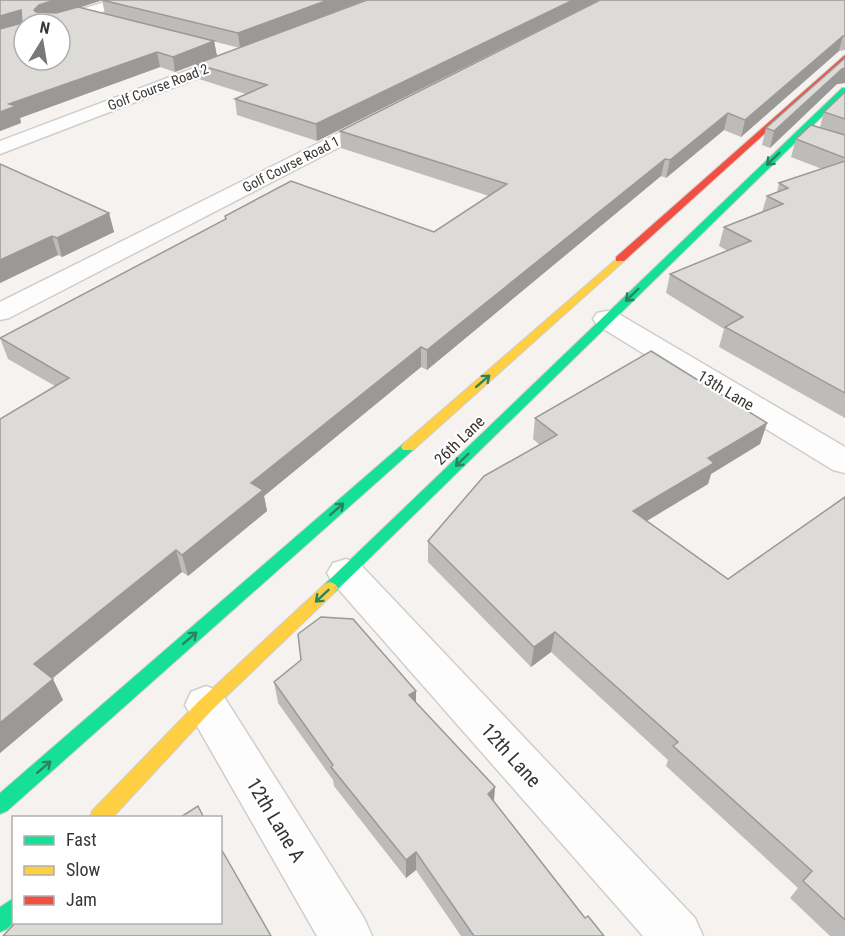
<svg xmlns="http://www.w3.org/2000/svg" width="845" height="936" font-family="'Roboto Condensed',sans-serif">
<style>
.lines{fill:none;stroke-linecap:round;stroke-linejoin:round}
.street-casing{stroke:#d0cecb;stroke-width:3}
.fast-casing{stroke:#d0cecb;stroke-width:2}
.slow-casing{stroke:#d0cecb;stroke-width:2}
.jam-casing{stroke:#d0cecb;stroke-width:2}
.street{fill:#fefdfd;fill-rule:evenodd}
.fast{fill:#16e098;fill-rule:evenodd}
.slow{fill:#ffcf43;fill-rule:evenodd}
.jam{fill:#f24e42;fill-rule:evenodd}
.wall{fill:#bebcba;fill-rule:evenodd}
.shaded-wall{fill:#9b9997}
.building{fill:#dddbd8;stroke:#9b9997;stroke-width:1.5;fill-rule:evenodd}
.oneway{stroke:#298262}
.labels{text-anchor:middle;stroke-width:4.5;stroke-linejoin:round;paint-order:stroke}
.far-street-label{font-size:14px;fill:#383635;stroke:#fff}
.street-label{font-size:16px;fill:#383635;stroke:#fff}
.near-street-label{font-size:20px;fill:#383635;stroke:#fff}
</style>
<rect width="100%" height="100%" fill="#f5f2ef"/>
<g class="lines">
<g class="street-casing">
<g id="street">
<polygon points="111,0 133,0 131,3 60,25 40,24 43,21"/>
<polygon points="239,51 247,56 245,60 0,154 0,141"/>
<polygon points="381,112 388,114 391,118 388,122 9,318 0,320 0,302"/>
<polygon points="607,311 617,313 845,447 845,473 833,470 597,325 593,319 597,313"/>
<polygon points="346,559 359,563 695,918 703,936 643,936 333,583 327,573 333,563"/>
<polygon points="206,686 221,692 364,918 372,936 317,936 185,705 191,692"/>
</g>
</g>
<g class="fast-casing">
<g id="fast">
<polygon points="842,88 845,88 845,94 335,592 330,594 325,592 322,588 325,584"/>
<polygon points="408,443 415,447 413,450 7,811 0,814 0,793 403,444"/>
<polygon points="14,898 14,922 7,929 0,932 0,907"/>
</g>
</g>
<g class="slow-casing">
<g id="slow">
<polygon points="620,256 624,257 624,261 413,450 403,450 401,447 403,444"/>
<polygon points="330,582 335,584 338,588 335,592 212,710 112,818 90,818 92,811 200,700 325,584"/>
</g>
</g>
<g class="jam-casing">
<polygon id="jam" points="845,55 845,61 624,261 616,261 616,257"/>
</g>
<use href="#street" class="street"/>
<use href="#fast" class="fast"/>
<use href="#slow" class="slow"/>
<use href="#jam" class="jam"/>
</g>
<g class="wall">
<path d="M 0,0 L 365,0 L 265,38 L 367,0 L 599,0 L 317,141 L 237,115 L 235,99 L 246,94 L 199,79 L 196,64 L 175,72 L 160,67 L 20,118 L 21,123 L 0,131 ZM 102,0 L 105,14 L 240,48 L 217,56 L 214,41 L 79,8 Z"/>
<polygon points="845,0 845,50 839,51 741,137 724,130 666,178 661,176 427,370 421,367 264,496 267,511 188,576 182,572 52,679 63,700 0,753 55,386 8,359 0,338 226,219 225,216 434,232 489,196 341,148 340,131"/>
<polygon points="845,58 845,83 837,84 770,148 762,145 766,128"/>
<polygon points="845,92 845,418 719,347 724,329 666,293 670,274 728,251 719,246 724,227 762,212 767,196 777,192 779,183 822,169 791,157 796,139 820,127 824,112"/>
<polygon points="0,164 109,213 114,232 62,257 58,255 0,283"/>
<polygon points="535,418 767,423 760,444 711,474 708,484 647,521 728,579 845,497 845,936 830,936 790,898 798,888 666,766 668,760 551,652 531,667 428,562 428,541 540,445 533,439"/>
<polygon points="274,682 416,703 495,787 494,802 585,918 604,936 461,936 416,870 406,878 334,786 333,780 278,703"/>
</g>
<g class="shaded-wall">
<polygon points="55,0 103,0 42,19 34,10 39,5"/>
<polygon points="328,0 365,0 240,48 238,33"/>
<polygon points="573,0 599,0 317,141 316,124"/>
<polygon points="21,10 25,24 0,32 0,16"/>
<polygon points="843,36 839,51 741,137 745,120"/>
<polygon points="214,41 217,56 175,72 173,57"/>
<polygon points="157,52 160,67 20,118 21,123 0,131 0,112 9,104"/>
<polygon points="845,68 845,83 837,84 770,148 774,131 842,69"/>
<polygon points="728,113 724,130 666,178 670,160"/>
<polygon points="665,159 661,176 427,370 427,350"/>
<polygon points="109,213 114,232 62,257 57,238"/>
<polygon points="52,236 58,255 0,283 0,260"/>
<polygon points="421,347 421,367 264,496 267,511 188,576 182,555 251,483"/>
<polygon points="767,423 760,444 711,474 708,484 628,532 633,511 708,458"/>
<polygon points="176,550 182,572 44,685 34,664"/>
<polygon points="555,632 551,652 531,667 534,647"/>
<polygon points="53,679 63,700 0,753 0,723"/>
<polygon points="416,691 416,711 409,695"/>
<polygon points="495,787 493,807 488,794"/>
<polygon points="416,852 416,870 406,878 406,860"/>
</g>
<g class="building">
<path d="M 0,0 L 55,0 L 39,5 L 34,10 L 36,12 L 56,13 L 78,7 L 214,41 L 173,57 L 157,52 L 9,104 L 16,106 L 0,112 L 0,29 L 22,23 L 21,10 L 0,16 ZM 24,24 L 60,24 L 60,60 L 24,60 Z"/>
<polygon points="102,0 328,0 238,33"/>
<polygon points="367,0 573,0 316,124 235,99 267,85 196,64"/>
<polygon points="600,0 845,0 845,36 843,36 745,120 728,113 670,160 665,159 427,350 421,347 251,483 263,490 182,555 176,550 34,664 53,679 0,723 0,419 69,378 0,338 226,219 225,216 291,181 434,232 507,184 340,131"/>
<polygon points="845,58 845,68 842,69 774,131 766,128"/>
<polygon points="845,92 845,119 824,112"/>
<polygon points="811,125 845,135 845,158 796,139"/>
<polygon points="845,161 845,393 725,327 743,317 670,274 751,241 724,227 783,204 767,196 788,188 779,183"/>
<polygon points="0,164 109,213 57,238 52,236 0,260"/>
<polygon points="651,351 767,423 708,458 714,463 633,511 728,579 845,497 845,920 803,881 812,871 673,746 678,742 555,632 534,647 428,541 484,476 557,435 535,418"/>
<polygon points="321,617 353,619 416,691 409,695 495,787 488,794 585,918 588,916 604,936 474,936 416,852 406,860 331,767 333,765 274,682 301,660 298,634"/>
<polygon points="198,806 204,818 179,818"/>
<polygon points="220,847 271,936 3,936 16,922 220,922"/>
</g>
<defs><path id="oneway-shaft" d="M-6 0H5M1.5-3L5.5 0L1.5 3" fill="none" stroke-width="1.6" stroke-linecap="round" stroke-linejoin="round" transform="scale(1.5)"/></defs>
<g class="oneway">
<use href="#oneway-shaft" transform="translate(773 159) rotate(136)"/>
<use href="#oneway-shaft" transform="translate(632 295) rotate(136)"/>
<use href="#oneway-shaft" transform="translate(483 381) rotate(-41)"/>
<use href="#oneway-shaft" transform="translate(462 460) rotate(136)"/>
<use href="#oneway-shaft" transform="translate(337 509) rotate(-41)"/>
<use href="#oneway-shaft" transform="translate(322 596) rotate(137)"/>
<use href="#oneway-shaft" transform="translate(190 638) rotate(-41)"/>
<use href="#oneway-shaft" transform="translate(44 767) rotate(-41)"/>
</g>
<g class="labels">
<g class="far-street-label">
<text transform="translate(158 87) rotate(-21)" y="5">Golf Course Road 2</text>
<text transform="translate(291 164) rotate(-27)" y="5">Golf Course Road 1</text>
</g>
<g class="street-label">
<text transform="translate(726 390) rotate(31)" y="6">13th Lane</text>
<text transform="translate(459 440) rotate(-44)" y="6">26th Lane</text>
</g>
<g class="near-street-label">
<text transform="translate(511 755) rotate(48)" y="7">12th Lane</text>
<text transform="translate(276 820) rotate(59)" y="7">12th Lane A</text>
</g>
</g>
<rect x="12" y="816" width="210" height="108" fill="#ffffff" stroke="#afafae" stroke-width="1.5"/>
<rect x="24" y="836" width="30" height="9" fill="#16e098" stroke="#afafae" stroke-width="1.5"/>
<text x="66" y="846" font-size="18" fill="#383635">Fast</text>
<rect x="24" y="866" width="30" height="9" fill="#ffcf43" stroke="#afafae" stroke-width="1.5"/>
<text x="66" y="876" font-size="18" fill="#383635">Slow</text>
<rect x="24" y="896" width="30" height="9" fill="#f24e42" stroke="#afafae" stroke-width="1.5"/>
<text x="66" y="906" font-size="18" fill="#383635">Jam</text>
<g transform="translate(42 42) rotate(11)"><circle r="28" fill="#ffffff" stroke="#afafae" stroke-width="1.5"/>
<path d="M0-4.5L10 22L0 15L-10 22Z" fill="#7a7876"/>
<text y="-9" font-size="16" font-weight="bold" text-anchor="middle" fill="#383635">N</text>
</g>
</svg>
